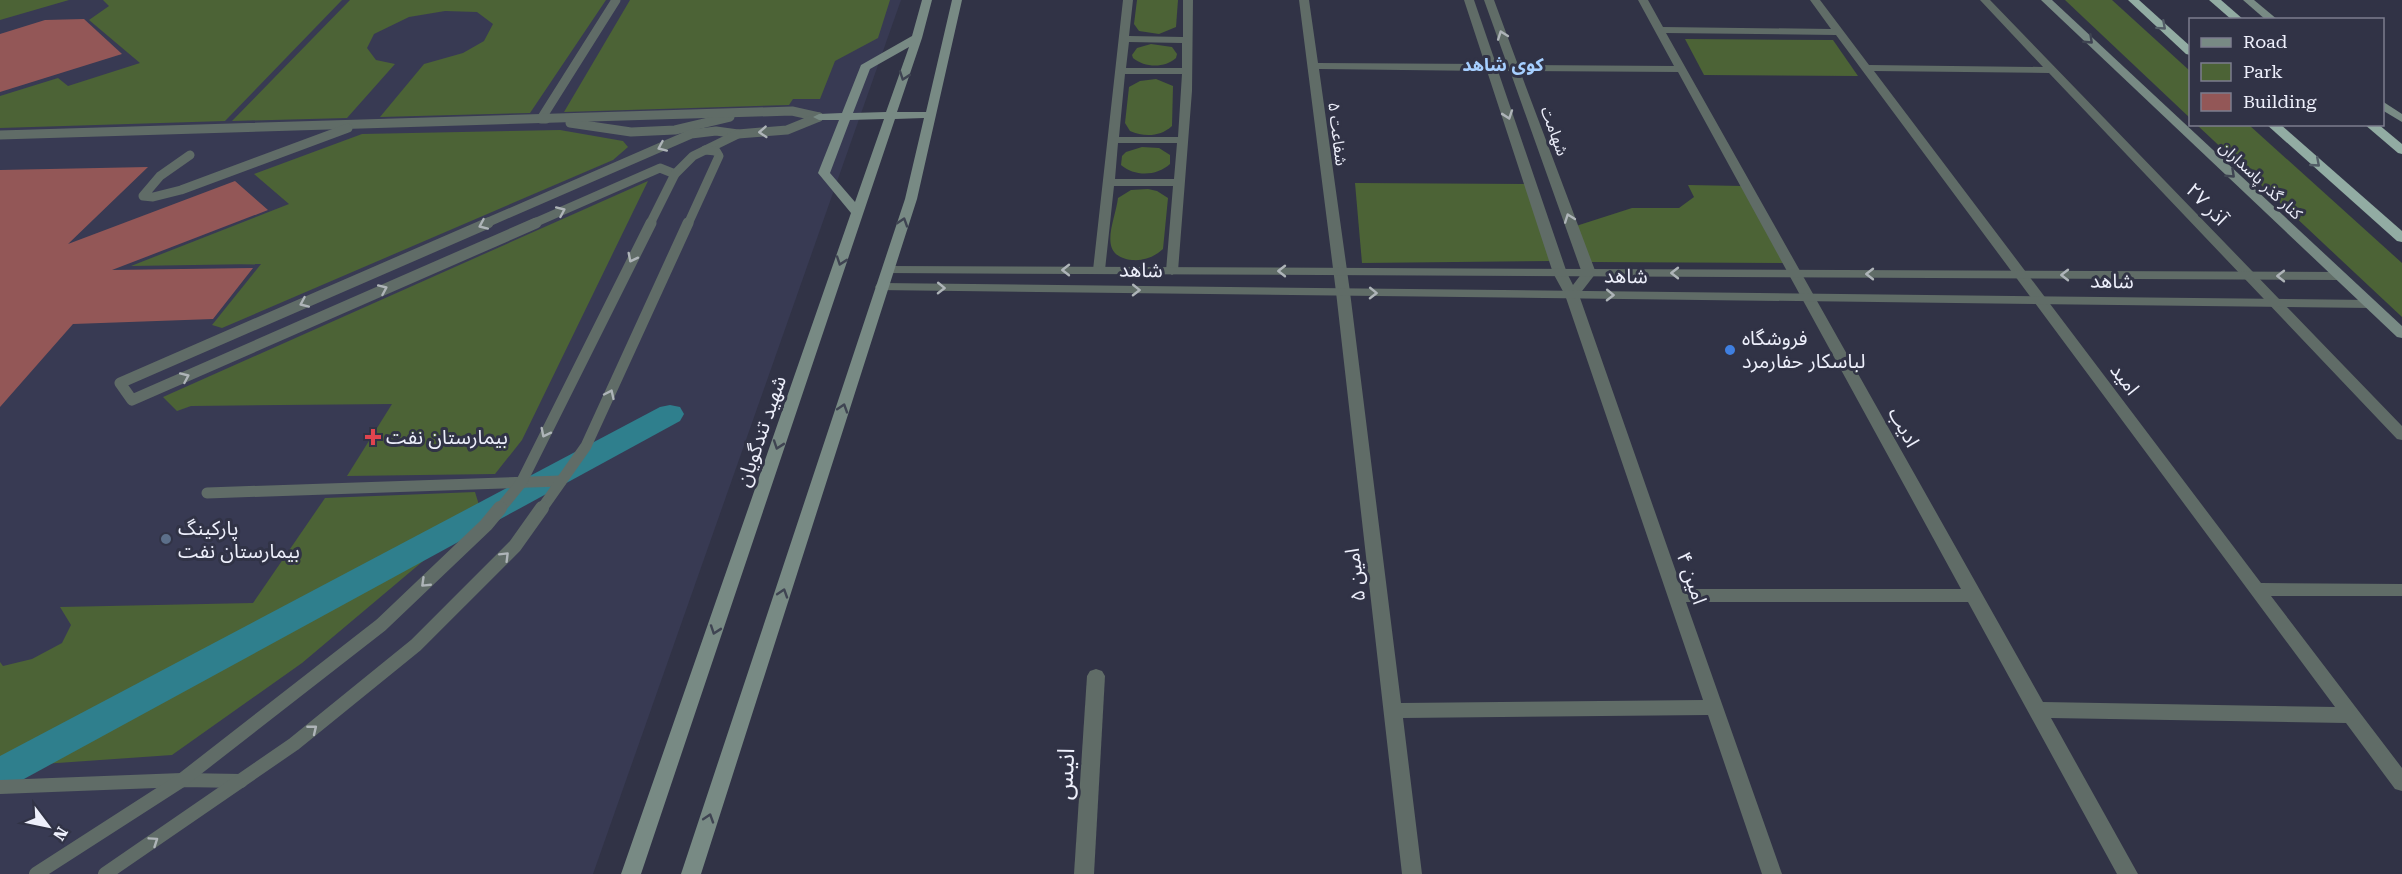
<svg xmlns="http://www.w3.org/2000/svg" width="2402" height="874" font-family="'Roboto Serif','Noto Sans Arabic',serif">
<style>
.built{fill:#383a53}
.green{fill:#4c6336}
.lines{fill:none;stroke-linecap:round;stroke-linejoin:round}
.canal{fill:#2f7f8d;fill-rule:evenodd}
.building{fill:#935757}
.service-far2{stroke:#606c67;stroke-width:9}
.service-far1{stroke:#606c67;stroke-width:11}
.service{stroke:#606c67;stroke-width:14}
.minor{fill:#606c67;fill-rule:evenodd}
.tertiary{fill:#606c67;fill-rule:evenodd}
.secondary{fill:#788a84;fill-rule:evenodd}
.trunk{fill:#92aca3;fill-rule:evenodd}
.oneway{stroke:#535d67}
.oneway2{stroke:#aeb4b8}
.oneway3{stroke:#3f4452}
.shop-dot{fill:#3f7fe0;stroke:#313346;stroke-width:2}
.health-dot{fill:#e0444e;stroke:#313346;stroke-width:2}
.service-dot{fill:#5c6f8a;stroke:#313346;stroke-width:2}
.labels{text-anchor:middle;stroke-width:6;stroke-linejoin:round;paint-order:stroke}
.far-street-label{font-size:16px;fill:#edeffb;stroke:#313346}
.far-neighbourhood-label{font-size:18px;font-weight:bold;fill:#a6cfff;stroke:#313346}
.street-label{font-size:20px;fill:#edeffb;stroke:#313346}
.poi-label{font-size:20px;fill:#edeffb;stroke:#313346;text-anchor:start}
.near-street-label{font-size:24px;fill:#edeffb;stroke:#313346}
</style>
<rect width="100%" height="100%" fill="#313346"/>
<polygon class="built" points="0,0 901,0 593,874 0,874"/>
<g class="green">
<polygon points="0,0 69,0 0,20"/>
<polygon points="103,0 342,0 225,121 0,128 0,96 58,78 68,86 140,63 89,20 109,6"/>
<polygon points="350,0 606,0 530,113 380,117 424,64 463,53 484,41 493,24 477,12 445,11 409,17 374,34 367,48 376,60 395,64 347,118 232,121"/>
<polygon points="630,0 890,0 878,38 835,61 820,99 793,99 789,105 564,112"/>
<polygon points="1137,0 1178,0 1176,27 1159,34 1139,31 1134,24"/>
<polygon points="2065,0 2112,0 2190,71 2190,118"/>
<polygon points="1685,39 1833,40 1858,76 1704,75"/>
<path d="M 1151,44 L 1172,47 L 1177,54 L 1176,58 C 1165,68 1145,68 1133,58 L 1132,55 L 1137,48 Z"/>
<path d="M 1156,79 L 1173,86 L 1172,126 C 1160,137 1144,137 1130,131 L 1125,123 L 1129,87 L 1140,81 Z"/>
<polygon points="2197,125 2249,125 2402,263 2402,317"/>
<polygon points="560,130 623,141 628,147 613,160 222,328 212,325 261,264 131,266 289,204 254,174 362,134"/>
<path d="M 1142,147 L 1159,148 L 1170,155 L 1170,164 C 1157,176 1135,177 1121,165 L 1122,156 L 1126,152 Z"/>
<polygon points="648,181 522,440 495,474 347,476 392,404 191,406 177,411 163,397"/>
<polygon points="1355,183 1527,184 1552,261 1362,263"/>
<polygon points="1688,185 1743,186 1787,263 1590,262 1576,226 1632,208 1679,208 1694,197"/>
<path d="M 1148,189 L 1157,191 L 1168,198 L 1163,249 C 1154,257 1144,261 1132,260 C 1096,256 1115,222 1118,198 L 1131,190 Z"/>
<polygon points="475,492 479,505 422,562 302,663 172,755 0,767 0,662 3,666 32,659 62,643 71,625 60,607 253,603 325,498"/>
</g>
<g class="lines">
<polygon class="canal" points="670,405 680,407 684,414 680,421 13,785 0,790 0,756 660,407"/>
</g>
<g class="building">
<polygon points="84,19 122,54 0,92 0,34 45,20"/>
<polygon points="148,167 68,244 235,181 268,210 112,270 253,268 213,319 73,324 0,407 0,170"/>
</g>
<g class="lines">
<g class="service-far2">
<polyline points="546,119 541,119 616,0"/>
<polyline points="570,123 631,132 675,130 730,117"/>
<polyline points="0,135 792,111 819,117"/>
<polyline points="190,155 160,176 143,196 153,197 181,190 348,128"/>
<polyline points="484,224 691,134 716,131 738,134"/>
<polyline points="532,224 660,168 675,174"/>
<polyline points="650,224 675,174 693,156 738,134 787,130 819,117"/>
<polyline points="688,224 719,156 716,151 705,150"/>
</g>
<g class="service-far1">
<polyline points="488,223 120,383 132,400 536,223"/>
<polyline points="207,493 561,481"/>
<polyline points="499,510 521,483 651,223"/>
<polyline points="541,510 586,446 688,223"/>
</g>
<g class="service">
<polyline points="0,787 182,780 241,781"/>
<polyline points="36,874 182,780 381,625 486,525 500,508"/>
<polyline points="105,874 294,744 416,645 515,546 542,508"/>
</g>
<g class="minor">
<path d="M 1123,0 L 1133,0 L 1129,36 L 1183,37 L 1183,0 L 1193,0 L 1192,91 L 1178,271 L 1172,275 L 1166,271 L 1173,186 L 1114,186 L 1105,270 L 1099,274 L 1093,270 ZM 1129,42 L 1182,43 L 1182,68 L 1126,68 ZM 1125,74 L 1182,74 L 1178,137 L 1119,137 ZM 1118,143 L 1177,143 L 1174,179 L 1115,179 Z"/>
<path d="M 1299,0 L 1309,0 L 1318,63 L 1485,64 L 1464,0 L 1474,0 L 1496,64 L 1507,64 L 1484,0 L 1494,0 L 1518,65 L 1674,66 L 1638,0 L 1648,0 L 1663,27 L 1831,29 L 1810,0 L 1820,0 L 1869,65 L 2043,67 L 1980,0 L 1990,0 L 2402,426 L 2402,440 L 2397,439 L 2049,73 L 1874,71 L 2261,583 L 2402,584 L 2402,596 L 2271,596 L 2402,768 L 2402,791 L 2395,789 L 2346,723 L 2051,718 L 2138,874 L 2117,874 L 1968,602 L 1686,602 L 1782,874 L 1762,874 L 1708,715 L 1403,718 L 1422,874 L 1402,874 L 1336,292 ZM 1666,33 L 1836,35 L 2335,707 L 2043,702 ZM 1319,69 L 1487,71 L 1553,273 L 1565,295 L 1703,700 L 1401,703 L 1350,292 ZM 1498,71 L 1510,71 L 1582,273 L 1573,285 L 1567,273 ZM 1520,71 L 1678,72 L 1961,589 L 1682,589 L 1579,295 L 1596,273 Z"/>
<polygon points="1096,669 1102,671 1105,676 1094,874 1074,874 1087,676 1090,671"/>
</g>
<g class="tertiary">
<polygon points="888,266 2339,272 2346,276 2339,280 883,273 882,270"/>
<polygon points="882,283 2370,300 2377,304 2370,308 877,290 875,287 877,284"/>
</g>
<g class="secondary">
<path d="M 922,0 L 932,0 L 922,38 L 897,112 L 926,112 L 952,0 L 962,0 L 917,199 L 701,874 L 681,874 L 905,199 L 924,118 L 895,119 L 641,874 L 621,874 L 851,213 L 818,173 L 839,120 L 819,120 L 813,117 L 819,114 L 842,113 L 861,65 L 912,36 ZM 909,47 L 886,112 L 853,113 L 870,69 ZM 884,119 L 855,202 L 830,173 L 850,120 Z"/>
<polygon points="2041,0 2052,0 2402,326 2402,338 2397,337"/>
<polygon points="2243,0 2254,0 2278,20 2266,20"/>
<polygon points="2382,101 2402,114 2402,122 2382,110"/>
</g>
<g class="trunk">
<polygon points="2128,0 2139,0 2190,46 2190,55 2186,54"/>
<polygon points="2209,0 2221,0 2244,20 2232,20"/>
<polygon points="2266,124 2280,124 2402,231 2402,242 2397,241"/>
<polygon points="2364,124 2378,124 2402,144 2402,154 2398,153"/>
</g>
</g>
<defs><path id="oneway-chevron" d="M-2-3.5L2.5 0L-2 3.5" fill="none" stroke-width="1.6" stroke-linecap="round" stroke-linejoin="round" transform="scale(1.5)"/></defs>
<g class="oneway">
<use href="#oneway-chevron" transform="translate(2162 26) rotate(42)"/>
<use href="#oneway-chevron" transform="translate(2316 163) rotate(41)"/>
</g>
<g class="oneway2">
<use href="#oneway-chevron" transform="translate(1502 35) rotate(-110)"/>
<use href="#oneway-chevron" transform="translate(1508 115) rotate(71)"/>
<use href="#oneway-chevron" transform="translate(763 132) rotate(176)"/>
<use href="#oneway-chevron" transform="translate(662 147) rotate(156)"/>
<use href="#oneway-chevron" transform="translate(561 211) rotate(-24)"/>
<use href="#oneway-chevron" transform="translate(1569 218) rotate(-110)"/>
<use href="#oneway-chevron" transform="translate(483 225) rotate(156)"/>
<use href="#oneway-chevron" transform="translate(632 258) rotate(117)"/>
<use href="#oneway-chevron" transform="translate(1066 270) rotate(-180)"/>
<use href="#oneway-chevron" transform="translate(1282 271) rotate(-180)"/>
<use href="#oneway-chevron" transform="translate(1675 273) rotate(-180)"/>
<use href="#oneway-chevron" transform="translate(1870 274) rotate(-180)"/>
<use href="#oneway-chevron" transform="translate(2065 275) rotate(-180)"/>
<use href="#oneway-chevron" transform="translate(2281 276) rotate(-180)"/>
<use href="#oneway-chevron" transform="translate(941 288) rotate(1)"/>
<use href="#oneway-chevron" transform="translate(383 289) rotate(-24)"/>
<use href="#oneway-chevron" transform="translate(1136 290) rotate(1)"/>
<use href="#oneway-chevron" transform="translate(1373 293) rotate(1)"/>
<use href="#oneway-chevron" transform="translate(1610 295) rotate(1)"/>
<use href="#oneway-chevron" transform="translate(304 303) rotate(156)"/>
<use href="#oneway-chevron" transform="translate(185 377) rotate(-24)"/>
<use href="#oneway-chevron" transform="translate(610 394) rotate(-65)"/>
<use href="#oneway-chevron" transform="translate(545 433) rotate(117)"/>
<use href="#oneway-chevron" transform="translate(505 556) rotate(-45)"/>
<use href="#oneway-chevron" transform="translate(425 583) rotate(136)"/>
<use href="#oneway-chevron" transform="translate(313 729) rotate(-39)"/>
<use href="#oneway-chevron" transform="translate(154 841) rotate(-34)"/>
</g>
<g class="oneway3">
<use href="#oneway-chevron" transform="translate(2089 40) rotate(43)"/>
<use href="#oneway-chevron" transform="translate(904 76) rotate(109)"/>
<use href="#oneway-chevron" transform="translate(2231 174) rotate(43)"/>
<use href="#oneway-chevron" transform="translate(903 222) rotate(-72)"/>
<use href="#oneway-chevron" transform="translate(841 261) rotate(109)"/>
<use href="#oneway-chevron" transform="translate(843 408) rotate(-72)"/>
<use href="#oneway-chevron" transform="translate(778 445) rotate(109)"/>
<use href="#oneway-chevron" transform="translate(783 593) rotate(-72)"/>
<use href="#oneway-chevron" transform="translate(715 630) rotate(109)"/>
<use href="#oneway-chevron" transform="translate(709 818) rotate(-72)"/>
</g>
<circle class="shop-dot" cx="1730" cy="350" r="6"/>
<path class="health-dot" d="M370 428h6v6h6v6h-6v6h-6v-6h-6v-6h6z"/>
<circle class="service-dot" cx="166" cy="539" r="6"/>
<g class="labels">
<g class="far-street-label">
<text transform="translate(1555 131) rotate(70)" y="6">شهامت</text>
<text transform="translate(1338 134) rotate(83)" y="6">شفاعت ۵</text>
<text transform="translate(2261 180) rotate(43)" y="6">کنار گذر پاسداران</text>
</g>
<g class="far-neighbourhood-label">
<text x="1503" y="71">کوی شاهد</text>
</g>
<g class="street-label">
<text transform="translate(2207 204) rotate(46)" y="7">آذر ۲۷</text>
<text transform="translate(1141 270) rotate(1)" y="7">شاهد</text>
<text transform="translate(1626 276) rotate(1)" y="7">شاهد</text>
<text transform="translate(2112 281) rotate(1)" y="7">شاهد</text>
<text transform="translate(2125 379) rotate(53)" y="7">امید</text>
<text transform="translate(1904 427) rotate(61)" y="7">ادیب</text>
<text transform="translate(761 431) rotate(-71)" y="7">شهید تندگویان</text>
<text transform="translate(1355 575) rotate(-97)" y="7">امین ۵</text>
<text transform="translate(1692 578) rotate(71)" y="7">امین ۴</text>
</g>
<g class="poi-label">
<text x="1742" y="345">فروشگاه<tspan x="1742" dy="23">لباسکار حفارمرد</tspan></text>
<text x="386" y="444">بیمارستان نفت</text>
<text x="178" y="535">پارکینگ<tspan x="178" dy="23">بیمارستان نفت</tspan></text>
</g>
<g class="near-street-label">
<text transform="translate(1065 774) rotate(-87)" y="8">انیس</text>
</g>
</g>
<rect x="2189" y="18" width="195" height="108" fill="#313346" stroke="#7c7e8e" stroke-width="1.5"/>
<rect x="2201" y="38" width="30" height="9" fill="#788a84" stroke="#7c7e8e" stroke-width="1.5"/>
<text x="2243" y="48" font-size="18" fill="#edeffb">Road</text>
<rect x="2201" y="63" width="30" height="18" fill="#4c6336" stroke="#7c7e8e" stroke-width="1.5"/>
<text x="2243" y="78" font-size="18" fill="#edeffb">Park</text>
<rect x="2201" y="93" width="30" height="18" fill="#935757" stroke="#7c7e8e" stroke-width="1.5"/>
<text x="2243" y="108" font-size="18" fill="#edeffb">Building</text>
<g transform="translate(48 826) rotate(122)" stroke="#313346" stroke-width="4.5" paint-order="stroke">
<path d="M0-4.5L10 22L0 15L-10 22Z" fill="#edeffb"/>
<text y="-9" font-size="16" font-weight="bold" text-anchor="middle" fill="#edeffb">N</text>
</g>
</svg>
